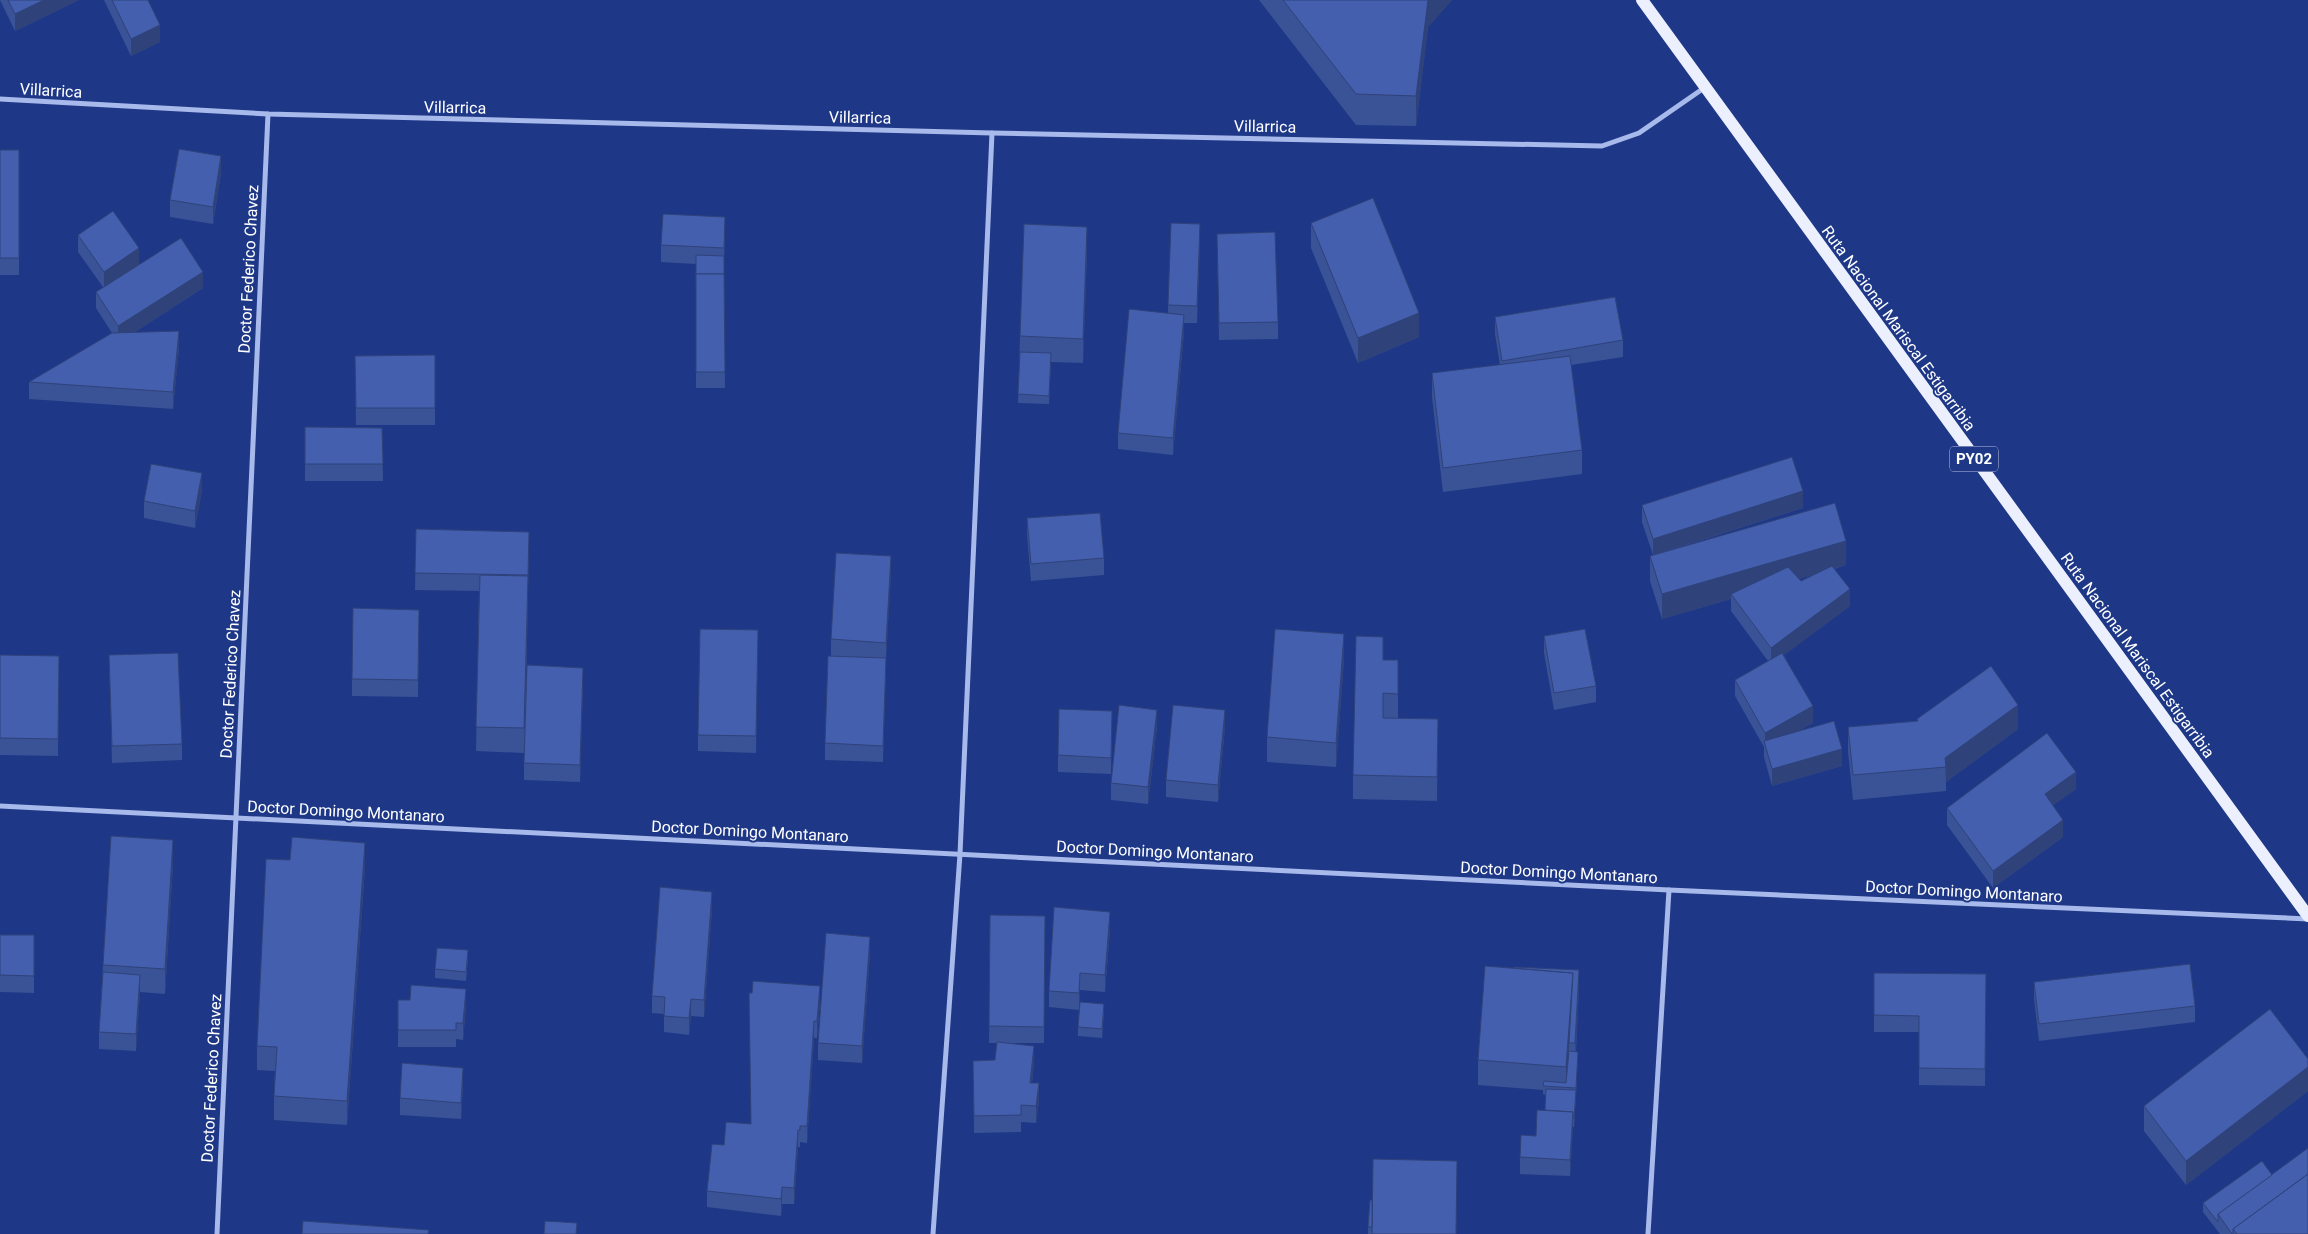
<svg xmlns="http://www.w3.org/2000/svg" width="2308" height="1234" font-family="Roboto,sans-serif">
<style>
.lines{fill:none;stroke-linecap:round;stroke-linejoin:round}
.street{stroke:#a8b9eb;stroke-width:5}
.primary{stroke:#ecf0fe;stroke-width:12}
.wall{fill:#3a5296;fill-rule:evenodd}
.shaded-wall{fill:#2f427a}
.building{fill:#435fae;stroke:#2f427a}
.labels{text-anchor:middle;stroke-width:4;stroke-linejoin:round;paint-order:stroke}
.shield{fill:#1e3887;stroke:#bcc3db;stroke-width:1}
.shield-label{font-size:15px;font-weight:bold;fill:#fff}
.street-label{font-size:16px;fill:#fff;stroke:#1e3887}
</style>
<rect width="100%" height="100%" fill="#1e3887"/>
<g class="lines">
<g class="street">
<polyline points="0,99 268,114 992,133 1602,146 1639,133 1704,88"/>
<polyline points="0,806 1669,890 2308,919"/>
<polyline points="217,1234 268,114"/>
<polyline points="933,1234 960,854 992,133"/>
<polyline points="1648,1234 1669,890"/>
</g>
<polyline class="primary" points="1642,0 2308,916"/>
</g>
<g class="wall">
<polygon points="0,0 79,0 15,31"/>
<polygon points="104,0 148,0 160,42 131,56"/>
<polygon points="1259,0 1452,0 1428,27 1416,126 1356,125"/>
<rect x="0" y="150" width="19" height="125"/>
<polygon points="221,173 213,224 170,217 170,200"/>
<polygon points="1311,223 1419,337 1358,363 1311,248"/>
<polygon points="725,234 724,260 725,388 696,388 696,264 661,262 661,245"/>
<polygon points="1217,234 1278,322 1278,339 1219,340"/>
<polygon points="78,235 139,264 203,288 135,332 179,348 173,409 29,399 29,382 112,333 96,308 96,292 103,287 78,252"/>
<polygon points="1200,241 1197,323 1184,323 1184,332 1173,455 1118,449 1118,433 1168,313 1168,305"/>
<polygon points="1087,251 1083,363 1051,362 1049,404 1018,403 1020,336"/>
<polygon points="1495,317 1623,340 1623,357 1571,365 1582,450 1582,474 1443,492 1432,397 1432,373 1500,365 1495,334"/>
<polygon points="435,355 435,425 356,425 355,356"/>
<polygon points="305,427 382,428 383,481 305,481"/>
<polygon points="202,490 195,528 144,518 144,501"/>
<path d="M 1642,505 L 1803,508 L 1655,555 L 1846,565 L 1834,569 L 1850,606 L 1784,655 L 1813,723 L 1798,731 L 1842,766 L 1772,786 L 1764,757 L 1764,747 L 1735,696 L 1735,680 L 1768,661 L 1731,611 L 1731,599 L 1662,619 L 1650,581 L 1650,556 L 1653,555 L 1642,522 ZM 1814,574 L 1801,581 L 1799,579 Z"/>
<polygon points="1027,518 1104,558 1104,575 1031,581 1027,535"/>
<polygon points="416,529 529,532 526,700 583,684 580,782 524,780 524,753 476,751 479,591 415,590"/>
<polygon points="891,573 886,658 883,762 825,760 825,743 831,656 831,639"/>
<polygon points="419,610 418,697 352,696 352,679"/>
<polygon points="758,630 756,753 698,751 698,735"/>
<polygon points="1544,636 1596,686 1596,702 1554,710 1544,653"/>
<polygon points="0,655 59,656 58,756 0,755"/>
<polygon points="109,655 182,744 182,760 112,763"/>
<polygon points="1344,659 1336,767 1267,762 1267,737"/>
<polygon points="1383,660 1398,660 1398,718 1438,719 1437,801 1353,799 1353,775"/>
<polygon points="1112,711 1111,774 1058,772 1058,755"/>
<polygon points="1917,719 2018,729 1946,782 1946,791 1853,800 1848,752 1848,727 1917,721"/>
<polygon points="1157,726 1148,804 1111,800 1111,783"/>
<polygon points="1225,727 1218,802 1166,797 1166,780"/>
<polygon points="2076,789 2053,805 2063,837 1993,888 1947,825 1947,808"/>
<polygon points="173,864 165,994 140,992 136,1051 99,1049 99,1032 103,965"/>
<polygon points="365,867 347,1125 274,1120 274,1096 275,1071 257,1070 257,1046"/>
<polygon points="712,909 704,1017 691,1016 689,1035 664,1032 664,1014 652,1013 652,996"/>
<polygon points="990,915 1045,916 1044,1043 1006,1043 1034,1063 1032,1083 1039,1100 1036,1123 1021,1122 1021,1132 974,1133 973,1061 995,1060 997,1043 989,1043"/>
<polygon points="1110,929 1105,992 1080,990 1079,1010 1049,1007 1049,991"/>
<polygon points="0,935 34,935 34,993 0,992"/>
<polygon points="870,953 862,1063 818,1060 818,1043"/>
<polygon points="468,958 466,981 435,978 435,969"/>
<polygon points="1874,973 1986,974 1985,1086 1919,1085 1919,1032 1874,1032"/>
<polygon points="2034,982 2195,1006 2195,1022 2039,1041 2034,999"/>
<polygon points="1579,987 1576,1052 1578,1052 1576,1096 1574,1127 1573,1127 1570,1176 1520,1174 1520,1157 1536,1136 1545,1110 1546,1095 1543,1094 1543,1090 1478,1085 1478,1060"/>
<polygon points="398,1000 410,1000 466,1006 463,1040 456,1039 456,1047 398,1047"/>
<polygon points="820,1003 817,1038 814,1038 807,1143 800,1142 800,1147 798,1147 794,1204 782,1204 781,1216 707,1207 707,1191 724,1145 751,1124"/>
<polygon points="1104,1012 1102,1038 1078,1036 1078,1027"/>
<polygon points="2308,1059 2308,1091 2186,1185 2144,1131 2144,1106"/>
<polygon points="463,1085 461,1119 400,1115 400,1098"/>
<polygon points="2272,1175 2308,1234 2220,1234 2203,1212 2203,1203"/>
<polygon points="1368,1227 1457,1234 1368,1234"/>
</g>
<g class="shaded-wall">
<polygon points="44,0 79,0 15,31 15,14"/>
<polygon points="1428,0 1452,0 1428,27 1416,126 1416,96"/>
<polygon points="160,25 160,42 131,56 131,39"/>
<polygon points="221,156 221,173 213,224 213,207"/>
<polygon points="1200,224 1200,241 1197,323 1197,306"/>
<polygon points="1087,227 1087,251 1083,363 1083,339"/>
<polygon points="139,248 139,264 104,289 104,272"/>
<polygon points="203,272 203,288 118,343 118,326"/>
<polygon points="1419,313 1419,337 1358,363 1358,338"/>
<polygon points="1184,315 1184,332 1173,455 1173,438"/>
<polygon points="179,331 179,348 173,409 173,392"/>
<polygon points="202,473 202,490 195,528 195,511"/>
<polygon points="1803,491 1803,508 1653,555 1653,539"/>
<polygon points="529,532 528,601 524,753 528,581"/>
<polygon points="1846,541 1846,565 1734,598 1731,594 1731,599 1662,619 1662,594"/>
<polygon points="891,556 891,573 886,659 886,643"/>
<polygon points="1850,589 1850,606 1771,665 1771,648"/>
<polygon points="1344,634 1344,659 1336,767 1336,743"/>
<polygon points="886,658 886,675 883,762 883,746"/>
<polygon points="583,668 583,684 580,782 580,765"/>
<polygon points="2018,705 2018,729 1946,782 1945,758"/>
<polygon points="1813,706 1813,723 1766,749 1765,746 1765,733"/>
<polygon points="1157,710 1157,726 1148,804 1148,787"/>
<polygon points="1225,710 1225,727 1218,802 1218,785"/>
<polygon points="1842,749 1842,766 1772,786 1772,769"/>
<polygon points="2076,772 2076,789 2045,811 2045,794"/>
<polygon points="2063,820 2063,837 1993,888 1993,871"/>
<polygon points="173,840 173,864 165,994 165,969"/>
<polygon points="365,843 365,867 347,1125 347,1101"/>
<polygon points="712,892 712,909 704,1017 704,1000"/>
<polygon points="1110,912 1110,929 1105,992 1105,975"/>
<polygon points="870,937 870,953 862,1063 862,1046"/>
<polygon points="1579,970 1579,987 1575,1060 1575,1043"/>
<polygon points="1080,973 1080,990 1079,1010 1079,993"/>
<polygon points="1573,973 1569,1043 1569,1060 1566,1087 1566,1067"/>
<polygon points="140,975 140,992 136,1051 136,1034"/>
<polygon points="820,986 820,1003 817,1038 817,1021"/>
<polygon points="466,989 466,1006 463,1040 463,1023"/>
<polygon points="691,999 691,1016 689,1035 689,1018"/>
<polygon points="814,1021 814,1038 807,1143 807,1126"/>
<polygon points="1034,1046 1034,1063 1030,1100 1030,1083"/>
<polygon points="2308,1067 2308,1091 2186,1185 2186,1161"/>
<polygon points="463,1068 463,1085 461,1119 461,1103"/>
<polygon points="1039,1083 1039,1100 1036,1123 1036,1106"/>
<polygon points="1573,1112 1573,1128 1570,1176 1570,1160"/>
<polygon points="798,1130 798,1147 794,1204 794,1188"/>
<polygon points="782,1187 782,1204 781,1216 781,1199"/>
</g>
<g class="building">
<polygon points="8,0 44,0 15,14"/>
<polygon points="112,0 148,0 160,25 131,39"/>
<polygon points="1283,0 1428,0 1416,96 1356,94"/>
<polygon points="179,149 221,156 213,207 170,200"/>
<rect x="0" y="150" width="19" height="108"/>
<polygon points="1373,198 1419,313 1358,338 1311,223"/>
<polygon points="113,211 139,248 104,272 78,235"/>
<polygon points="663,214 725,217 724,248 661,245"/>
<polygon points="1171,223 1200,224 1197,306 1168,305"/>
<polygon points="1024,224 1087,227 1083,339 1020,336"/>
<polygon points="1275,232 1278,322 1219,323 1217,234"/>
<polygon points="181,238 203,272 118,326 96,292"/>
<polygon points="696,255 724,256 724,274 696,274 696,282"/>
<polygon points="696,274 724,274 725,372 696,372"/>
<polygon points="1615,297 1623,340 1502,361 1495,317"/>
<polygon points="1129,309 1184,315 1173,438 1118,433"/>
<polygon points="179,331 173,392 29,382 112,333"/>
<polygon points="1020,352 1051,353 1049,396 1018,394"/>
<polygon points="435,355 435,408 356,408 355,356"/>
<polygon points="1570,356 1582,450 1443,468 1432,373"/>
<polygon points="305,427 382,428 383,464 305,464"/>
<polygon points="1792,457 1803,491 1653,539 1642,505"/>
<polygon points="151,464 202,473 195,511 144,501"/>
<polygon points="1835,503 1846,541 1662,594 1650,556"/>
<polygon points="1100,513 1104,558 1031,564 1027,518"/>
<polygon points="416,529 529,532 528,575 415,573"/>
<polygon points="836,553 891,556 886,643 831,639"/>
<polygon points="1832,566 1850,589 1771,648 1731,594 1788,567 1801,581"/>
<polygon points="480,575 528,576 524,728 476,727"/>
<polygon points="353,608 419,610 418,680 352,679"/>
<polygon points="700,629 758,630 756,736 698,735"/>
<polygon points="1275,629 1344,634 1336,743 1267,737"/>
<polygon points="1585,629 1596,686 1554,693 1544,636"/>
<polygon points="1356,636 1383,637 1383,660 1398,660 1398,694 1383,693 1383,718 1438,719 1437,777 1353,775"/>
<polygon points="178,653 182,744 112,746 109,655"/>
<polygon points="1782,653 1813,706 1765,733 1735,680"/>
<polygon points="0,655 59,656 58,739 0,738"/>
<polygon points="828,656 886,658 883,746 825,743"/>
<polygon points="527,665 583,668 580,765 524,763"/>
<polygon points="1991,666 2018,705 1945,758 1946,767 1853,775 1848,727 1918,721 1917,719"/>
<polygon points="1119,705 1157,710 1148,787 1111,783"/>
<polygon points="1173,705 1225,710 1218,785 1166,780"/>
<polygon points="1059,709 1112,711 1111,758 1058,755"/>
<polygon points="1834,721 1842,749 1772,769 1764,741"/>
<polygon points="2047,733 2076,772 2045,794 2063,820 1993,871 1947,808"/>
<polygon points="111,836 173,840 165,969 103,965"/>
<polygon points="292,837 365,843 347,1101 274,1096 277,1047 257,1046 266,859 290,860"/>
<polygon points="660,887 712,892 704,1000 691,999 689,1018 664,1016 665,997 652,996"/>
<polygon points="1054,907 1110,912 1105,975 1080,973 1079,993 1049,991"/>
<polygon points="990,915 1045,916 1044,1027 989,1026"/>
<polygon points="826,933 870,937 862,1046 818,1043"/>
<polygon points="0,935 34,935 34,976 0,975"/>
<polygon points="437,948 468,950 466,972 435,969"/>
<polygon points="2190,964 2195,1006 2039,1024 2034,982"/>
<polygon points="1485,966 1573,973 1566,1067 1478,1060"/>
<polygon points="1514,967 1579,970 1575,1043 1569,1043 1573,973 1514,968"/>
<polygon points="103,972 140,975 136,1034 99,1032"/>
<polygon points="1874,973 1986,974 1985,1069 1919,1068 1919,1016 1874,1015"/>
<polygon points="753,981 820,986 817,1021 814,1021 807,1126 800,1126 800,1130 798,1130 794,1188 782,1187 781,1199 707,1191 712,1144 724,1145 726,1122 751,1124 749,993 752,993"/>
<polygon points="411,985 466,989 463,1023 456,1023 456,1030 398,1030 398,1000 410,1000"/>
<polygon points="1080,1002 1104,1004 1102,1029 1078,1027"/>
<polygon points="2270,1009 2308,1059 2308,1067 2186,1161 2144,1106"/>
<polygon points="997,1042 1034,1046 1030,1083 1039,1083 1036,1106 1021,1105 1021,1115 974,1116 973,1061 995,1060"/>
<polygon points="1569,1051 1578,1052 1576,1088 1543,1086 1544,1081 1566,1083"/>
<polygon points="402,1063 463,1068 461,1103 400,1098"/>
<polygon points="1546,1089 1576,1090 1574,1118 1573,1118 1573,1112 1545,1110"/>
<polygon points="1537,1110 1573,1112 1570,1160 1520,1157 1521,1135 1536,1136"/>
<polygon points="2308,1148 2308,1174 2233,1229 2233,1234 2232,1234 2218,1214"/>
<polygon points="1373,1159 1457,1161 1456,1234 1372,1234"/>
<polygon points="2262,1161 2272,1175 2218,1214 2218,1222 2203,1203"/>
<polygon points="2308,1174 2308,1234 2237,1234 2233,1229"/>
<polygon points="1370,1200 1372,1200 1372,1227 1368,1227"/>
<polygon points="303,1221 429,1230 428,1234 302,1234"/>
<polygon points="545,1221 577,1223 576,1234 544,1234"/>
</g>
<g class="labels">
<rect class="shield" x="1950" y="446.5" width="48" height="25" rx="4"/>
<g class="shield-label">
<text x="1974" y="464">PY02</text>
</g>
<g class="street-label">
<text transform="translate(51 90) rotate(3)" y="6">Villarrica</text>
<text transform="translate(455 107) rotate(1)" y="6">Villarrica</text>
<text transform="translate(860 117) rotate(1)" y="6">Villarrica</text>
<text transform="translate(1265 126) rotate(1)" y="6">Villarrica</text>
<text transform="translate(248 269) rotate(-87)" y="6">Doctor Federico Chavez</text>
<text transform="translate(1899 328) rotate(54)" y="6">Ruta Nacional Mariscal Estigarribia</text>
<text transform="translate(2138 655) rotate(54)" y="6">Ruta Nacional Mariscal Estigarribia</text>
<text transform="translate(230 674) rotate(-87)" y="6">Doctor Federico Chavez</text>
<text transform="translate(346 811) rotate(3)" y="6">Doctor Domingo Montanaro</text>
<text transform="translate(750 831) rotate(3)" y="6">Doctor Domingo Montanaro</text>
<text transform="translate(1155 851) rotate(3)" y="6">Doctor Domingo Montanaro</text>
<text transform="translate(1559 872) rotate(3)" y="6">Doctor Domingo Montanaro</text>
<text transform="translate(1964 891) rotate(3)" y="6">Doctor Domingo Montanaro</text>
<text transform="translate(211 1078) rotate(-87)" y="6">Doctor Federico Chavez</text>
</g>
</g>
</svg>
